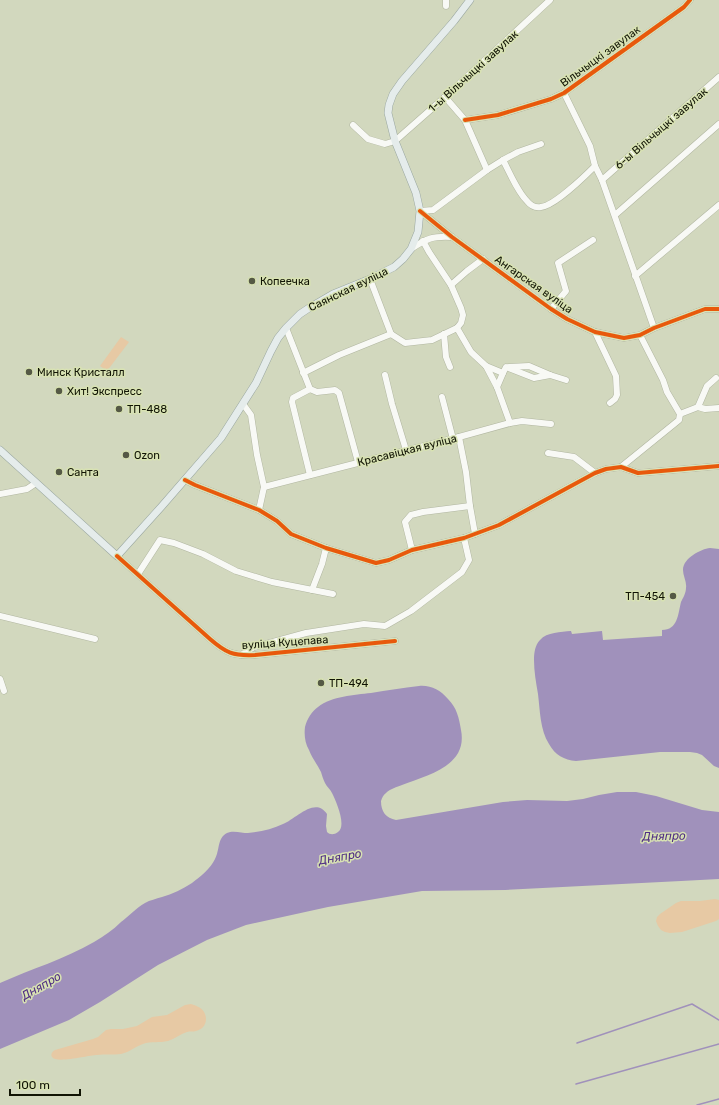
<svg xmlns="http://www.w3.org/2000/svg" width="719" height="1105" font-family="Rubik,sans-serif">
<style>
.green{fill:#e7c9a4}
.water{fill:#a091bb}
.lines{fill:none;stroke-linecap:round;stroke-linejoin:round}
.stream{stroke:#a091bb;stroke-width:1.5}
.minor-casing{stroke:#b1b6a1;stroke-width:7}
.major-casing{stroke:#9aa7a1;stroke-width:8}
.minor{stroke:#f8f9f5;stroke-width:6}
.major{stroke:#e5eceb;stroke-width:7}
.cycleway-casing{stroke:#d8e2b3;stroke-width:6}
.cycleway{stroke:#e8590c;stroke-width:4}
.poi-dot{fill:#555945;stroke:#d8e2b3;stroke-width:1.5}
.labels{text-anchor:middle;stroke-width:3;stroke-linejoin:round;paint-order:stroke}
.street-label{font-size:11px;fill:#111404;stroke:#d8e2b3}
.poi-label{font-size:11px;fill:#111404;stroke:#d8e2b3;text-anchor:start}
.water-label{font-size:12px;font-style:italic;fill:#502e84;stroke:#d8e2b3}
</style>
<rect width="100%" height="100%" fill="#d2d8be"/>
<g class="green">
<polygon points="121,337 129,342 107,371 100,366"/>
<polygon points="715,899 719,900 719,919 716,921 682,932 670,933 665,932 661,930 658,926 656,921 657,917 660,914 676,903 681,901 700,901"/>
<path d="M 191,1004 C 197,1006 203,1008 205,1014 C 208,1022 204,1029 196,1031 C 193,1032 190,1031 187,1032 C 180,1034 175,1039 168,1041 C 160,1043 151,1041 143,1044 C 136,1046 130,1052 121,1054 C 113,1055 105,1054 97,1055 C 89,1055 56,1064 52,1057 C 50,1054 53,1051 55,1050 L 93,1039 L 98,1037 L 106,1030 L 111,1029 L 123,1029 L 137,1026 L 152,1017 L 167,1015 L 185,1005 Z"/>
</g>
<g class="water">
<path d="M 710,548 L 719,549 L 719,768 L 714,766 L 702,755 L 697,753 L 690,752 L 660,752 L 576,761 C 564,760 555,755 549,744 C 540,730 540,710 538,694 C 536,683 534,671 534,660 C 534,653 535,645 540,640 C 547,632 561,632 571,631 L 572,634 L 602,631 L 603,640 L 662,636 L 662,630 C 678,630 678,614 681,602 C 683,598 686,593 686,588 C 687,582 683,576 683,570 C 683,558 701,549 710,548 Z"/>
<path d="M 419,686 C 431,685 440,690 448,699 C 457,708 459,718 461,730 C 468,766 428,775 402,785 C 397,787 390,789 386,793 C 383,795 382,798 381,801 C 381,812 386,818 396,820 L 503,802 L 527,800 L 567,801 L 583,799 L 599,795 L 617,792 L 636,792 L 656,796 L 702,810 L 719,812 L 719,879 L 681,881 L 505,890 L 422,891 L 328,907 L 246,925 L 207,940 L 158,965 L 100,1002 L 69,1020 L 0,1049 L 0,983 C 31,969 65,959 94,942 C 104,936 113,930 121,922 C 129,916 136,908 145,903 C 150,900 156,899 162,897 C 172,894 183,889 192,883 C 200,877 211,868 215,859 C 220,850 217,838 227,833 C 233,830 242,833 248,833 C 260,832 273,829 283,824 C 296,819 315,796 327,814 L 326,826 L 327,832 C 330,835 334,835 338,832 C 347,826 336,801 332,793 C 330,789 327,787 325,783 C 323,779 322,775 321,772 C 317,764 312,758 309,750 C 305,743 304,735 305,727 C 307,719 312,711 318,707 C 332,696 354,695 371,693 C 387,690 403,688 419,686 Z"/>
</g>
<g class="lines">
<g class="stream">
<polyline points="577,1043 692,1004 719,1020"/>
<polyline points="576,1084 719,1044"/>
<polyline points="697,1105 719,1099"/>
</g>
<g class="minor-casing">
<g id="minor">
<polyline points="446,6 446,0"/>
<polyline points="564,93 590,146 595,166 602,180 654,328"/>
<polyline points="445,97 465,120 487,170"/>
<polyline points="465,120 498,115 551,99 564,93 684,7 690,0"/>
<polyline points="353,125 368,139 385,144 395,141 445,97 550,0"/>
<path d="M 503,160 C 510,173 517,191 527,201 C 530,205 535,208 541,207 C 554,206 585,176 595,166"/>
<polyline points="602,180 719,77"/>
<polyline points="420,211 452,237 551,309 567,319 595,332 624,338 640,335 654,328 705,309 719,309"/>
<polyline points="420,211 433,210 487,170 503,160 518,152 541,144"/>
<polyline points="615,215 719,124"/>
<polyline points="423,241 429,252 451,285 461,308 463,315 461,323 457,328 471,352 486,366 497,387 510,423"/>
<path d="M 411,249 C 427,238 433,236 452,237"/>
<polyline points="635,276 719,205"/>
<polyline points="370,279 391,334"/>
<polyline points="451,285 467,271 483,259"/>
<polyline points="551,309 566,291 558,263 593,240"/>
<polyline points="286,328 310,389"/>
<polyline points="595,332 616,376 617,395 615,399 610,403"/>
<polyline points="391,334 405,343 432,340 457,328"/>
<polyline points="444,334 446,357 450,367"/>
<polyline points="486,366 503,373 497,387"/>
<polyline points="509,367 529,366 550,375"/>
<polyline points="303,373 339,355 391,334"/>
<polyline points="503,373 506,367 534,378 550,375 566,380"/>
<polyline points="385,375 392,404 406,450"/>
<polyline points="310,389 317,392 335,390 339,393 358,462"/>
<polyline points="442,397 453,439"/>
<polyline points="243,404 251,415 257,455 264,487 259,510"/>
<polyline points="698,407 707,386 716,378"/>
<polyline points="680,414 698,407 705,409 719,408"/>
<polyline points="459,437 466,472 470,506 475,534"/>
<polyline points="548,453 574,457 595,473"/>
<polyline points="621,467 679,420 680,414 667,392 663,380 640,335"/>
<polyline points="310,475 292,402 293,398 310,389"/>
<polyline points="185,480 195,485 259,510 277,521 291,534 326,548 376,563 389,560 412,550 464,538 499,525 595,473 606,469 621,467 638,473 719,466"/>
<polyline points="264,487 459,437 510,423 522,421 551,424"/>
<polyline points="0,494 27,489 36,483"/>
<polyline points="412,550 405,522 411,515 423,512 470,506"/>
<path d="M 117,556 L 210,639 C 226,653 233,656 255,655 L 395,641"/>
<polyline points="138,574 160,540 174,543 203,554 236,571 272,582 333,594"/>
<polyline points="312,590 322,564 326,548"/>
<polyline points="0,616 95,639"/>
<polyline points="241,655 254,647 306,633 364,624 385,626 411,611 462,572 469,560 464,538"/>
<polyline points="0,679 4,691"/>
</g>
</g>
<g class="major-casing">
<polyline id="major" points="0,450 117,556 162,506 221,438 256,383 271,351 278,338 286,328 300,314 309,308 333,294 370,279 394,267 403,259 411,249 418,232 420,211 416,193 395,141 388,113 389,105 393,94 402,81 454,21 470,0"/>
</g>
<use href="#minor" class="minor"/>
<use href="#major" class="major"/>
<g class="cycleway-casing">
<g id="cycleway">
<polyline points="465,120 498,115 551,99 564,93 684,7 690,0"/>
<polyline points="420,211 452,237 551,309 567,319 595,332 624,338 640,335 654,328 705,309 719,309"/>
<polyline points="185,480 195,485 259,510 277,521 291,534 326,548 376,563 389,560 412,550 464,538 499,525 595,473 606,469 621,467 638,473 719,466"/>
<path d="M 117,556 L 210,639 C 226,653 233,656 255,655 L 395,641"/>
</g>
</g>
<use href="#cycleway" class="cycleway"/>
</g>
<g class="poi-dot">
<circle cx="252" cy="281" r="4"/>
<circle cx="29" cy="372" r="4"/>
<circle cx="59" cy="391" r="4"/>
<circle cx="119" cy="409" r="4"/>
<circle cx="126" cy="455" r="4"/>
<circle cx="59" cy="472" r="4"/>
<circle cx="673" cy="596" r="4"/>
<circle cx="321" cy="683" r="4"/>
</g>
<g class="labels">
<g class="street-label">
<text transform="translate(600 56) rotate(-36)" y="4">Вільчыцкі завулак</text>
<text transform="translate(473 71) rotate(-42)" y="4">1-ы Вільчыцкі завулак</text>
<text transform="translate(661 128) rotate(-41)" y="4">6-ы Вільчыцкі завулак</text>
<text transform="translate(534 284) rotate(35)" y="4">Ангарская вуліца</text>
<text transform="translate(348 289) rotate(-26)" y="4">Саянская вуліца</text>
<text transform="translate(407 450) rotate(-14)" y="4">Красавіцкая вуліца</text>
<text transform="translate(285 642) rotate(-4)" y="4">вуліца Куцепава</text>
</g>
<g class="poi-label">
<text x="260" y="285">Копеечка</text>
<text x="37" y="376">Минск Кристалл</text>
<text x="67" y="395">Хит! Экспресс</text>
<text x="127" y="413">ТП-488</text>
<text x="134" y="459">Ozon</text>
<text x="67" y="476">Санта</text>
<text x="665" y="600" text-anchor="end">ТП-454</text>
<text x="329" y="687">ТП-494</text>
</g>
<g class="water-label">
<text transform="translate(664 836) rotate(-1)" y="4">Дняпро</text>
<text transform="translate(340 857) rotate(-10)" y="4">Дняпро</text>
<text transform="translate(41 986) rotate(-30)" y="4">Дняпро</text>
</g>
</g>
<path d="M10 1089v6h70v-6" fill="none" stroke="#111404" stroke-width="2"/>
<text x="16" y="1089" font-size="12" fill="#111404" stroke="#d8e2b3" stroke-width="3" paint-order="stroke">100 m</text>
</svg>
